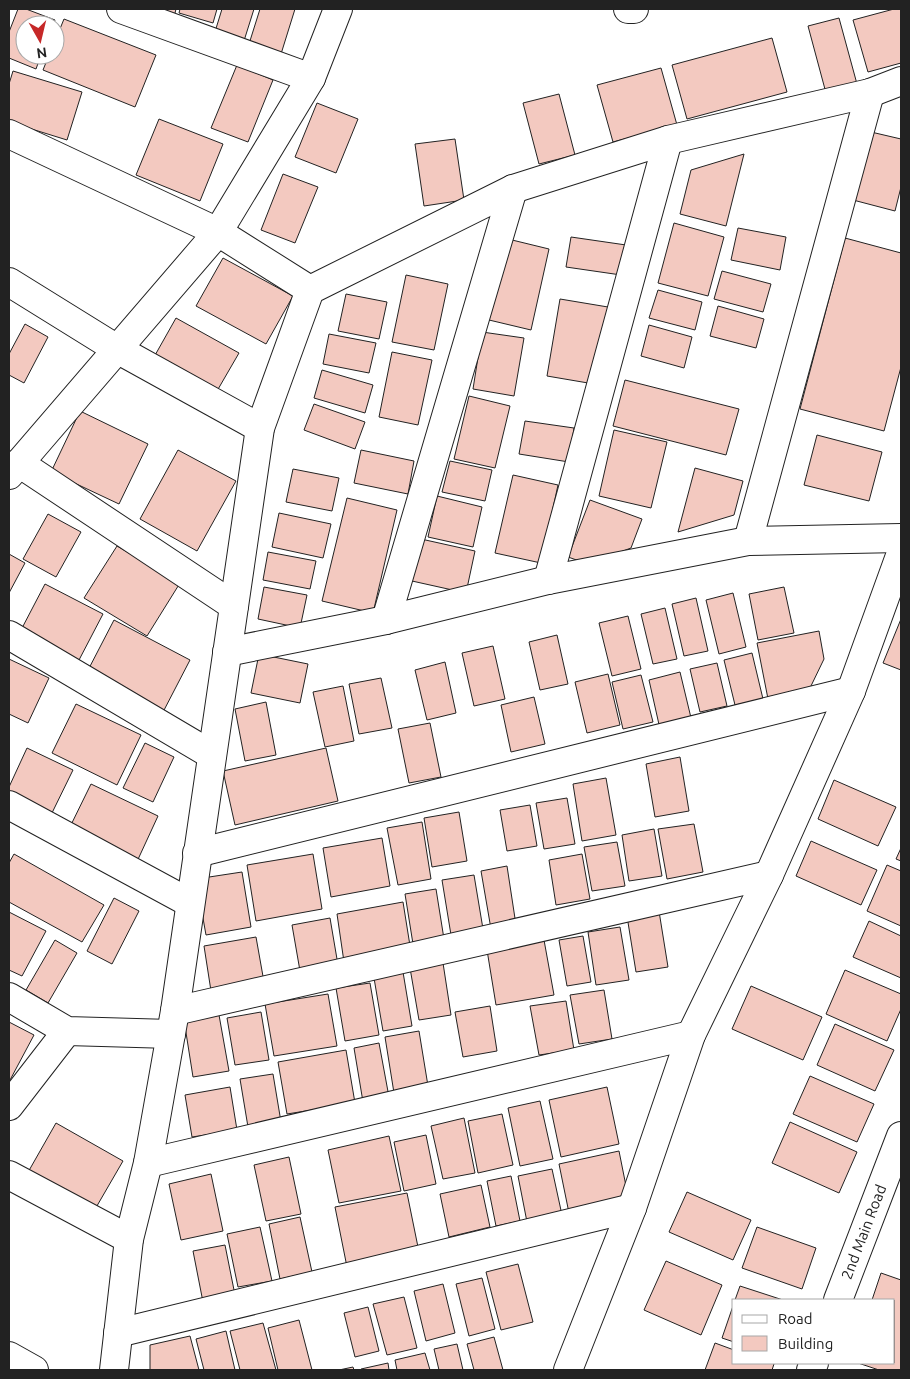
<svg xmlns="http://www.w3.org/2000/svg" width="910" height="1379" font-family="Ubuntu,sans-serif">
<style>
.building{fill:#f3c9c0;stroke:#222}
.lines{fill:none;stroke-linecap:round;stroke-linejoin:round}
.minor-casing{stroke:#222;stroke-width:30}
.minor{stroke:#fff;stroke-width:28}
.labels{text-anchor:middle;stroke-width:4;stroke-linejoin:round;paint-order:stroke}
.street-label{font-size:15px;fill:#222;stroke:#fff}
</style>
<rect width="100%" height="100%" fill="#fff"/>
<g class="building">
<polygon points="18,9 26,9 55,20 53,25 25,25 25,55 41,55 36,69 9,58 9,32"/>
<polygon points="147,9 176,9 174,17"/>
<polygon points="180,9 217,9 213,23 179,13"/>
<polygon points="222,9 254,9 243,44 214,35"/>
<polygon points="260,9 295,9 281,54 249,44"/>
<polygon points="894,9 901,9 901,63 868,72 853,20"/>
<polygon points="839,18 857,84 826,93 808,26"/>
<polygon points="64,19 156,55 135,107 43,70 49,55 55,55 55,41"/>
<polygon points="772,38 787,92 687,119 672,65"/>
<polygon points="237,65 273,80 248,142 211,128"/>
<polygon points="661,68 677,125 613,142 597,85"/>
<polygon points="13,71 82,92 67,140 9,122 9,84"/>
<polygon points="559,94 575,155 539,164 523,103"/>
<polygon points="317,103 358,119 336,173 295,157"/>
<polygon points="159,119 223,144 200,201 136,175"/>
<polygon points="871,132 901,139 901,187 895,211 853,200"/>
<polygon points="455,139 464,200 424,206 415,144"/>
<polygon points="744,154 726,226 680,214 691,170"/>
<polygon points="283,174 318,187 295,243 261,230"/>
<polygon points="674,223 724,237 708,296 658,283"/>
<polygon points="738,228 786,237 780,270 731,260"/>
<polygon points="571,237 633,246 628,276 566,267"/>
<polygon points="845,238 901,253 901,367 884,431 800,409"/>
<polygon points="508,239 549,249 531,330 489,320"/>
<polygon points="223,258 293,296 266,344 196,306"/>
<polygon points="722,271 771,284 763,312 714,299"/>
<polygon points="406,275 448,284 434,350 392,342"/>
<polygon points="658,290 702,302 695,330 649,318"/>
<polygon points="346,294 387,302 379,339 338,331"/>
<polygon points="560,299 608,307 594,384 547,376"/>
<polygon points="718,306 764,319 756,348 710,336"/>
<polygon points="176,318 239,353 217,391 154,357"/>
<polygon points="25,324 48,337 24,383 9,375 9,354"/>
<polygon points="649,325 692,337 684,368 641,356"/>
<polygon points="482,332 524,338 514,396 473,389"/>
<polygon points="329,334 376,343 369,373 323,364"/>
<polygon points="392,352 432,360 418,425 379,417"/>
<polygon points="322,370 373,385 365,413 314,398"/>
<polygon points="625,380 739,409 726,455 613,426"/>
<polygon points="469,396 510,406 495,468 454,459"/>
<polygon points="314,404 365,422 355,449 304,430"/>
<polygon points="80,411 148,444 119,504 51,472"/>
<polygon points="525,421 574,428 569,462 519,454"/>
<polygon points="614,430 667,442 651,508 599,496"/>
<polygon points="817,435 882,452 869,501 804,485"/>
<polygon points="178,450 236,481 197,551 140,519"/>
<polygon points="361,450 414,461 408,494 354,483"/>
<polygon points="450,461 492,470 485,501 442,492"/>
<polygon points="695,468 743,481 734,515 678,532"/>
<polygon points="293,469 339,478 332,511 286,502"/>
<polygon points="513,475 558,485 541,563 495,553"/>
<polygon points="437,496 482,507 473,547 428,537"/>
<polygon points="347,498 397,510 373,613 322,601"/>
<polygon points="590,500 642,519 631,548 588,564 568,557"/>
<polygon points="279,513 331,524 323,558 272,547"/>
<polygon points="48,514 81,532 56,577 23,559"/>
<polygon points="421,539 475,551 466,593 412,581"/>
<polygon points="117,546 180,583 147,636 84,598"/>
<polygon points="268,552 316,561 310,589 263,580"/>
<polygon points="9,554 25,563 9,593"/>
<polygon points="45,584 103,614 79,660 21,630"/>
<polygon points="264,587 307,595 300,628 258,619"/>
<polygon points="784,587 794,633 758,640 749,594"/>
<polygon points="733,593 746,647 719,654 706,600"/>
<polygon points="696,598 708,651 684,656 672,604"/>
<polygon points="665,608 677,659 653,664 641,614"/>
<polygon points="628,616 641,669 612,676 599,623"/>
<polygon points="901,619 901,670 883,663"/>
<polygon points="114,620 190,660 162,714 86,674"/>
<polygon points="819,631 824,659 810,688 769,704 757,643"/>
<polygon points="557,635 568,684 540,690 529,642"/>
<polygon points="493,646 505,699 474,706 462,653"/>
<polygon points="752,653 763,699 735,705 724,660"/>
<polygon points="259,654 308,664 300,703 251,693"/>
<polygon points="9,659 49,678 28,723 9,714"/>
<polygon points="445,662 456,713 427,720 415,670"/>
<polygon points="717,663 727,706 700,712 690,669"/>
<polygon points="680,672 692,722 660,729 649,680"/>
<polygon points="608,674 620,725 587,733 575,682"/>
<polygon points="641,675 653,722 623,729 612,682"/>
<polygon points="381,678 392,728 359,734 349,684"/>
<polygon points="343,686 354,741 325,747 313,692"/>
<polygon points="534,697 545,744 511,752 501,705"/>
<polygon points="266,702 276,755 245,761 235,709"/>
<polygon points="76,704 141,735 117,785 52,753"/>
<polygon points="430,723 441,777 409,783 398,729"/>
<polygon points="145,743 174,757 153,802 123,788"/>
<polygon points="27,748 73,770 50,817 9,798 9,787"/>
<polygon points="326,748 338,801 235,825 223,771"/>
<polygon points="680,757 689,811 655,817 646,764"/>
<polygon points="606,778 616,835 582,841 573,784"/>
<polygon points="834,780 896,807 878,846 818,819"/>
<polygon points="91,784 158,816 134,868 66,835"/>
<polygon points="567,798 575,844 544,849 536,803"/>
<polygon points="530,805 537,846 507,851 500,810"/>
<polygon points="459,812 467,861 432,867 424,818"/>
<polygon points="422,822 431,879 398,885 387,828"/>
<polygon points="694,824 703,872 667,879 658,829"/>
<polygon points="654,829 662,876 629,881 622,835"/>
<polygon points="382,838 390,886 331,897 323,848"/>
<polygon points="811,841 877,870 861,905 796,876"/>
<polygon points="617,842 625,886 592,891 584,847"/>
<polygon points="901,848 901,861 896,859"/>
<polygon points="14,854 104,905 82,942 9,902 9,863"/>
<polygon points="313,854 322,909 256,921 247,865"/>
<polygon points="582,854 590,899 556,905 549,860"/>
<polygon points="887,865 901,871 901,926 867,911"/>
<polygon points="507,866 516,925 491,929 481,871"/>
<polygon points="242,872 251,927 206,935 196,879"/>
<polygon points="474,875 483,929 451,935 442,880"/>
<polygon points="436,889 444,939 413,944 405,894"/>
<polygon points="114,898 139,911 112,964 87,951"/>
<polygon points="403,902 411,952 344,962 337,914"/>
<polygon points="658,905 668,967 636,972 626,910"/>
<polygon points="9,912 46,931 22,976 9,970"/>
<polygon points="330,918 338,965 300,971 292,925"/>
<polygon points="869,921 901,936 901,978 853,957"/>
<polygon points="620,927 629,980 596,985 588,932"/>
<polygon points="583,936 591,982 567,986 559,940"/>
<polygon points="256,937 264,982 211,991 204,946"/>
<polygon points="55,940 77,953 48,1003 26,990"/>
<polygon points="544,940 554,995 496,1005 487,950"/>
<polygon points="443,963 451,1015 419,1020 410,968"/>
<polygon points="845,970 901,994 901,1009 887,1041 826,1014"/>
<polygon points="403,972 412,1026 383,1031 374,978"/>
<polygon points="370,983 379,1035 345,1041 336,988"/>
<polygon points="751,986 822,1017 803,1060 732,1029"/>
<polygon points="604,990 612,1039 579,1044 570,995"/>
<polygon points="328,994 337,1046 274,1056 265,1004"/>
<polygon points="566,1001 574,1050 539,1055 530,1006"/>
<polygon points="490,1006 497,1051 463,1057 455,1012"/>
<polygon points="261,1012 269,1060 235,1065 227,1018"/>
<polygon points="219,1015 229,1071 193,1077 184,1020"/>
<polygon points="9,1022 34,1035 10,1080 9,1079"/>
<polygon points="835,1024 894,1050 875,1091 817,1065"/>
<polygon points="419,1031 428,1086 394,1093 385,1037"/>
<polygon points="379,1043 389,1097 363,1102 354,1048"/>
<polygon points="346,1050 355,1103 287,1114 278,1062"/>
<polygon points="273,1074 281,1122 248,1127 240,1079"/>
<polygon points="810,1076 874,1104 857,1142 793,1114"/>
<polygon points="230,1087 237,1130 192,1137 185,1095"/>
<polygon points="607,1087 619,1144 561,1157 549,1100"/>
<polygon points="540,1101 553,1159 520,1166 508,1108"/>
<polygon points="502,1114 513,1165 478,1173 468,1121"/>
<polygon points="464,1118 475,1173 443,1179 431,1126"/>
<polygon points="790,1122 857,1152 839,1193 772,1163"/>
<polygon points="56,1123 123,1161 94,1211 27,1174"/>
<polygon points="426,1135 436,1184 404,1191 394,1142"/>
<polygon points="389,1136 401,1191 339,1203 328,1150"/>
<polygon points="619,1151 629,1201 569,1213 559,1164"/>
<polygon points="289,1157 301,1214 266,1221 254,1165"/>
<polygon points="552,1169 562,1215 527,1222 518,1176"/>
<polygon points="211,1174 223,1231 181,1240 169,1184"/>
<polygon points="511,1176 520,1221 496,1226 487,1181"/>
<polygon points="481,1185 490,1227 449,1237 440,1194"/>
<polygon points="687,1192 751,1220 733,1260 669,1232"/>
<polygon points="407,1193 419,1252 347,1267 335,1207"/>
<polygon points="300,1217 312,1272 280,1279 269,1224"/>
<polygon points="260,1227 272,1281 238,1287 227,1234"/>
<polygon points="757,1227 816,1248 802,1289 742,1268"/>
<polygon points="225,1245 235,1295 203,1302 193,1251"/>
<polygon points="666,1261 722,1285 701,1335 644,1310"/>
<polygon points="518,1264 533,1322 501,1330 486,1272"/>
<polygon points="881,1273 901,1280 901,1370 879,1370 858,1363 894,1363 894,1300 872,1300"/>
<polygon points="482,1278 495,1329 469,1336 456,1284"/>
<polygon points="443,1284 455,1333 426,1341 414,1291"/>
<polygon points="740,1286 783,1300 735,1300"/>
<polygon points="404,1297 417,1348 387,1355 373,1304"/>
<polygon points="734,1303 734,1342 722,1338"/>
<polygon points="368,1307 379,1351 355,1357 344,1313"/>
<polygon points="299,1320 312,1370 278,1370 268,1328"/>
<polygon points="263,1323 276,1370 240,1370 230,1331"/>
<polygon points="226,1331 235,1370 204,1370 196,1339"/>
<polygon points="190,1336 199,1370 150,1370 150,1345"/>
<polygon points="494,1337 503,1370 474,1370 467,1344"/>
<polygon points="715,1343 734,1350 734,1363 772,1363 774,1364 772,1370 705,1370"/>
<polygon points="457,1344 463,1370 439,1370 434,1349"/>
<polygon points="425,1353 430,1370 397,1370 395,1360"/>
<polygon points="388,1363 389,1370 361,1370 361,1369"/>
<polygon points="353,1367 354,1370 339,1370"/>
</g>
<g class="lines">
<g class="minor-casing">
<g id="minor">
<polyline points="121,9 311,78"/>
<polyline points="628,9 634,9"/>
<polyline points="9,134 218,232 310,290"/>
<polyline points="9,282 117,349 260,428"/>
<polyline points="19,463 234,606"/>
<polyline points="9,475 218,232 311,78 338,9"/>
<polyline points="748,541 870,93"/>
<polyline points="548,580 668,140"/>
<polyline points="386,620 513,189"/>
<polyline points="9,635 212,755"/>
<polyline points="227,652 386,620 548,580 748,541 901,538"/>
<polyline points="9,805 190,903"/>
<polyline points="197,853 851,691"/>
<polyline points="9,997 67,1031 171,1034"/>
<polyline points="175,1011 769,875"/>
<polyline points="9,1106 67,1031"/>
<polyline points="148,1163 691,1035"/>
<polyline points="9,1175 129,1239"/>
<polyline points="838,1300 901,1136"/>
<polyline points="118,1333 632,1208"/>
<polyline points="9,1356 34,1370"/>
<polyline points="114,1370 129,1239 148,1163 175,1011 260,428 310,290 513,189 668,140 870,93 901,81"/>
<polyline points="568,1370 632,1208 691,1035 769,875 851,691 901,553"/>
<polyline points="811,1370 814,1363"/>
</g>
</g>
<use href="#minor" class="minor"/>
</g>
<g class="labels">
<g class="street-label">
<text transform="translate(864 1232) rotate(-69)" y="5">2nd Main Road</text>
</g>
</g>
<rect width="910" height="1379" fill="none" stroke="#222222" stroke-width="20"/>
<rect x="732" y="1299" width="162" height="65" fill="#ffffff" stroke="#a7a7a7"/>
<rect x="742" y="1315" width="25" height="8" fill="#ffffff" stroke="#a7a7a7"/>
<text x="778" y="1324" font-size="15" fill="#222222">Road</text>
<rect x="742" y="1336" width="25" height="15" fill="#f3c9c0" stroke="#a7a7a7"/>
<text x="778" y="1349" font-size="15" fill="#222222">Building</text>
<g transform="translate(40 40) rotate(172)"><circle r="24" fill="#ffffff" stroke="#a7a7a7"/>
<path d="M0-4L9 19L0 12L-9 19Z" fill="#c62828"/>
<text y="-8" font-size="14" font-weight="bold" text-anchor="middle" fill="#222222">N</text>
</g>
</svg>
